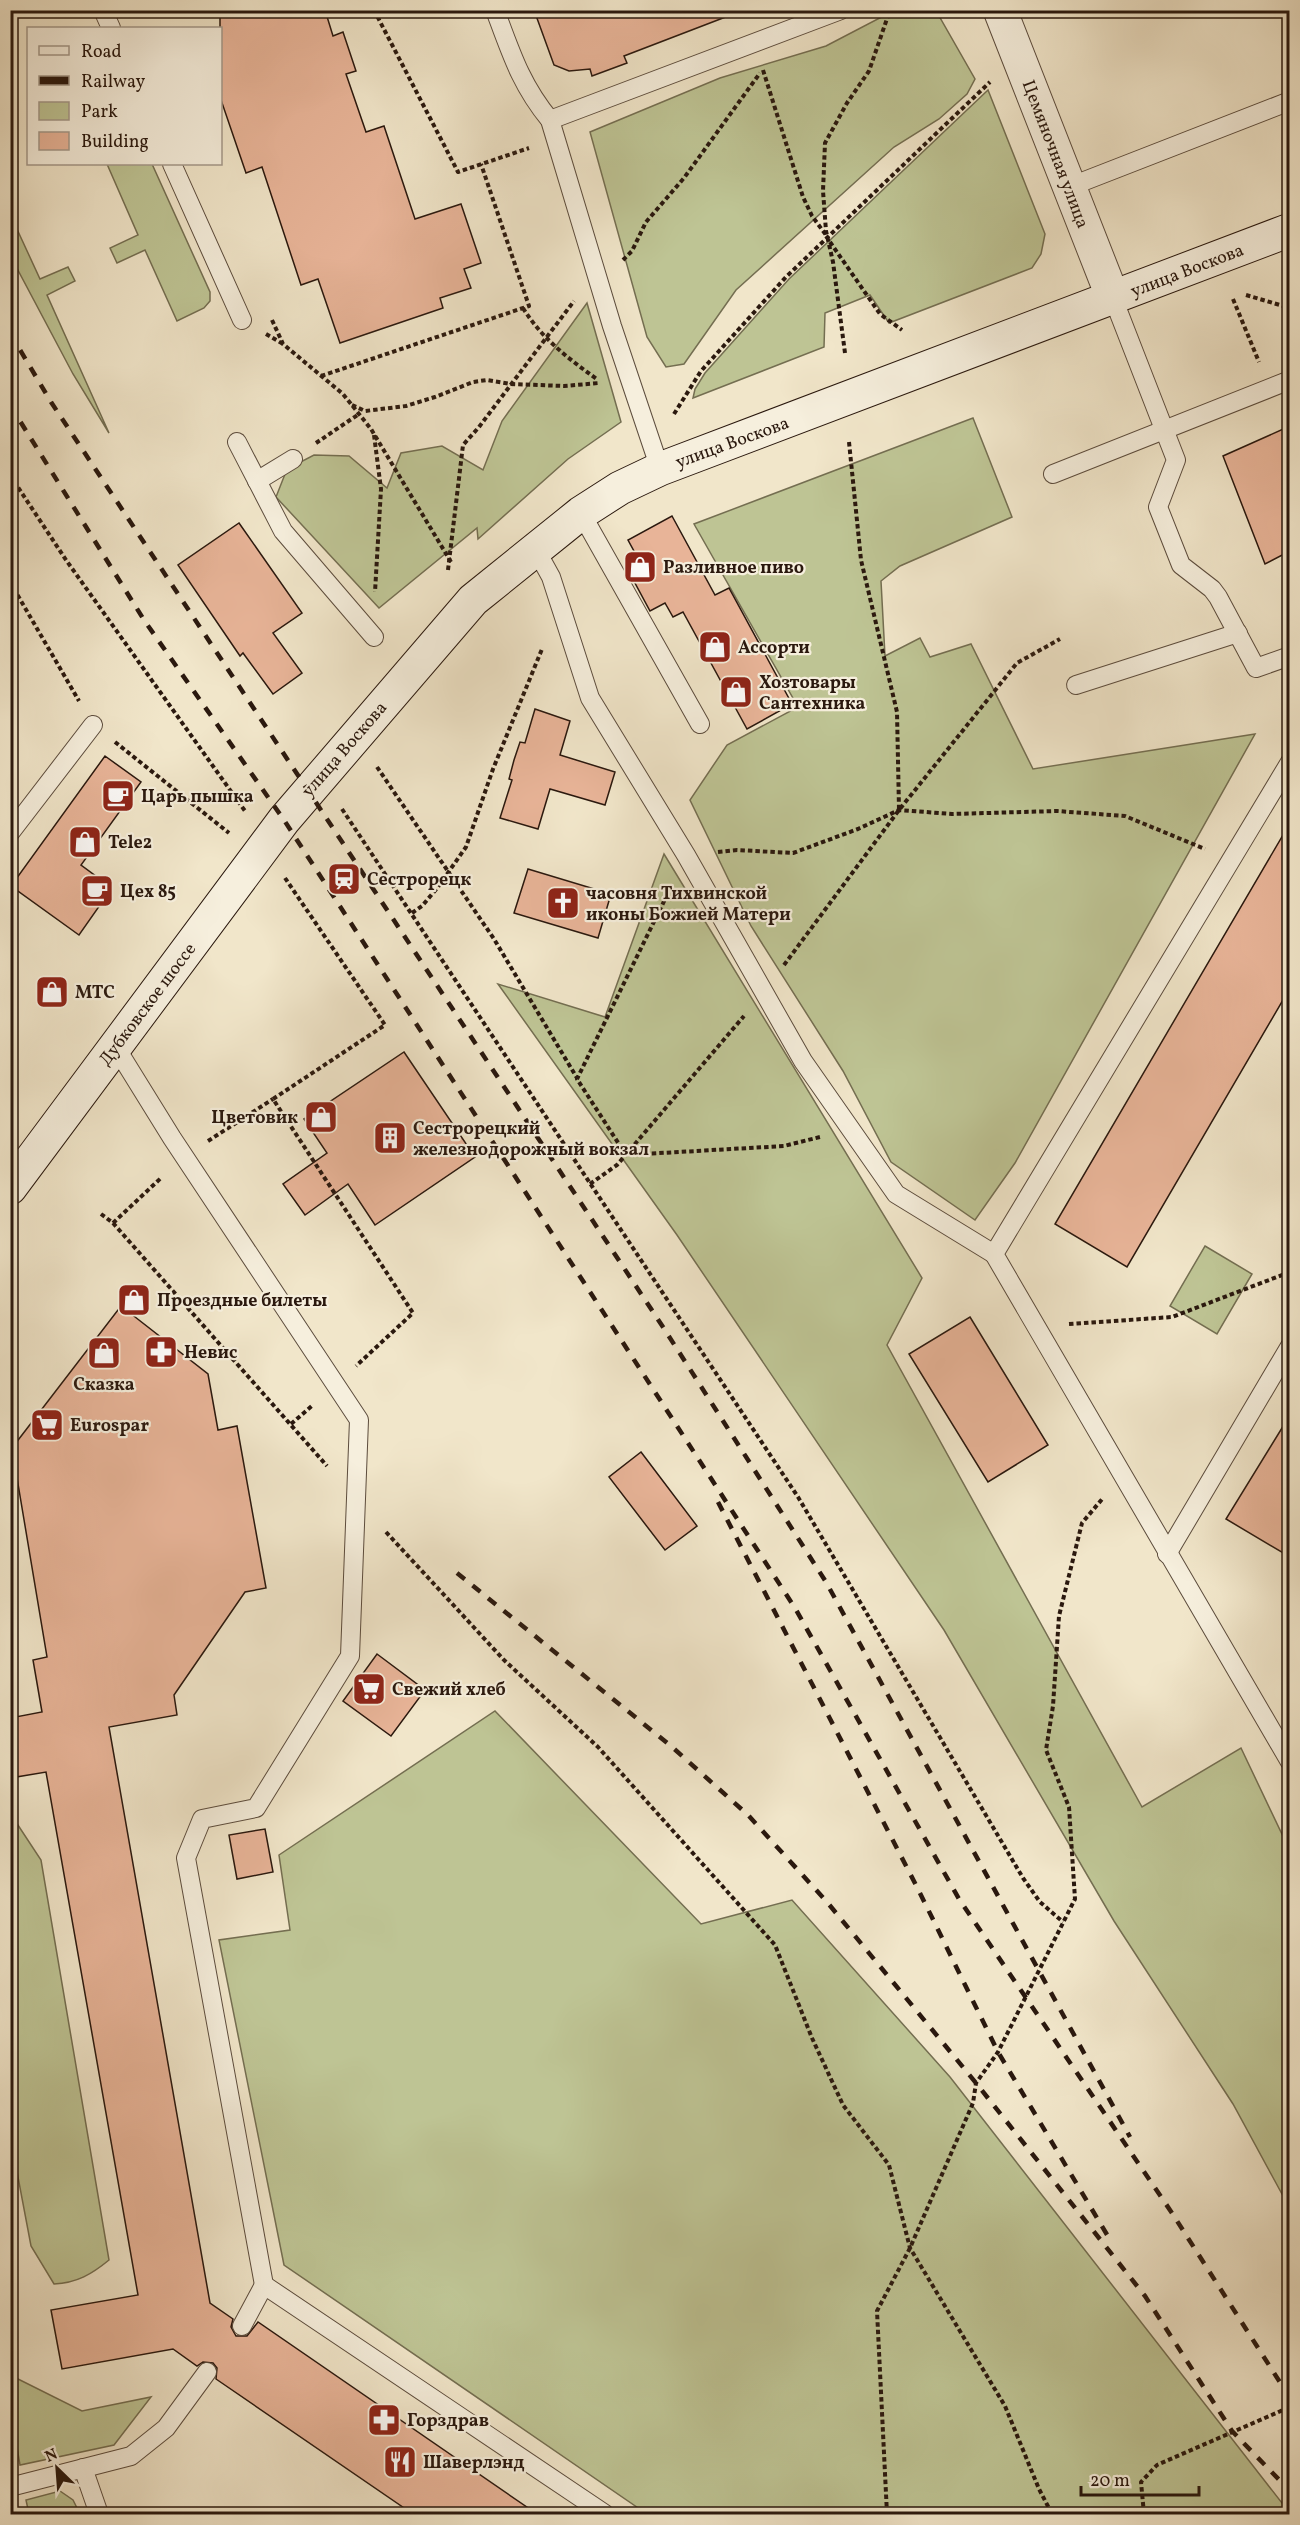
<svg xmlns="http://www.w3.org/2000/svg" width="1300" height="2525" font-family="Vollkorn,serif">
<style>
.green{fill:#bec494;stroke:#746e51;stroke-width:1.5}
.building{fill:#e8b498;stroke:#2a180e;stroke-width:1.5}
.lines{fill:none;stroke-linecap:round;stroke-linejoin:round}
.service-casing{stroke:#5c4c3d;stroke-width:20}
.minor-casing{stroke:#5c4c3d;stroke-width:35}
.secondary-casing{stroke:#2a180e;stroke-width:35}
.path{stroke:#2a180e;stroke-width:4;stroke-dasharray:4.5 3;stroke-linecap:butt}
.service{stroke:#f6efdd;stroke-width:18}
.minor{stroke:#f6efdd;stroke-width:33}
.secondary{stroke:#f6efdd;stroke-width:33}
.rail{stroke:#2a180e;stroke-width:4.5;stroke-dasharray:10 10;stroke-linecap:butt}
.labels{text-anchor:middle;stroke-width:4.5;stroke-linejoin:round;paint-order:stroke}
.street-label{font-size:18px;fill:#2a180e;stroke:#f6efdd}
.poi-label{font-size:18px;font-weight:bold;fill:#2a180e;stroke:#f6efdd;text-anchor:start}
</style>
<rect width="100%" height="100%" fill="#f1e6ca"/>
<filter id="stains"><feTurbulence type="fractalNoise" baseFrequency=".00333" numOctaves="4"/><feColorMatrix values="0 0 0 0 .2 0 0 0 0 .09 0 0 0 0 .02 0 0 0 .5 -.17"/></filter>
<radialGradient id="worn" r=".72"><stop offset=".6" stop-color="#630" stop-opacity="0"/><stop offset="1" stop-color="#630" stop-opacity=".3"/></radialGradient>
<g class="green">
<polygon points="893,11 934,11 939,16 975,79 967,94 939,119 894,147 736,290 684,364 666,367 647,337 590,132 720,78 826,46"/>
<polygon points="988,90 1045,234 1041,254 1032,268 889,323 870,295 825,313 824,347 693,398 695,389 705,373 789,279"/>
<polygon points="107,164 152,164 210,292 210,301 204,308 177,321 145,250 117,263 110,248 138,235"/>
<polygon points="10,214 40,279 68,267 75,281 47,295 109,433 73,374 11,257"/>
<polygon points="587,303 621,422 568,459 478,539 477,528 379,608 276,497 287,469 314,455 349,456 387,488 401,453 442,446 483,470 502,421"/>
<polygon points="973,418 1012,517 900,566 881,581 885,656 920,638 930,657 971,644 1033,769 1255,734 1015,1163 975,1220 891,1162 843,1071 751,926 690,800 727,745 798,707 694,524"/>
<polygon points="664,854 922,1278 887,1345 1142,1807 1241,1748 1289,1849 1289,2207 1233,2104 1114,1921 944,1630 677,1235 498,984 605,1017"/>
<polygon points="1205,1246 1252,1274 1217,1334 1170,1306"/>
<polygon points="495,1711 701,1924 792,1900 950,2077 1289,2512 1289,2514 647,2514 284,2265 219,1940 290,1930 279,1855"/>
<path d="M 10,1813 L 41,1860 L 109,2260 C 92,2274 77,2283 54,2284 L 31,2246 L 11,2140 Z"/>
<polygon points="10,2375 82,2411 151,2397 114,2445 20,2465 11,2413"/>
<polygon points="60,2491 73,2500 80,2514 29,2514 26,2500"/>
</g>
<g class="building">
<polygon points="220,10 325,10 333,36 343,32 356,71 346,74 366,132 384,126 415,219 461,204 481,263 464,269 471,288 440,298 443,308 340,343 318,279 301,285 262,167 246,173 220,97"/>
<polygon points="534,10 735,10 736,13 624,56 627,63 592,76 590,69 569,71 554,65"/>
<polygon points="1290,426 1290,551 1265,564 1223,456"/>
<polygon points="672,516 715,595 729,588 792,704 747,729 683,612 673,617 665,603 650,611 628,570 641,564 628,540"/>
<polygon points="239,523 302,613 273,633 302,673 273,694 243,653 240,656 178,565"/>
<polygon points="535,709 570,721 560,755 615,772 605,805 550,789 538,829 500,818 512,780 509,779 514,760 520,742 525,743"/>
<polygon points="105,756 141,782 81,865 112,888 79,935 11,886"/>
<polygon points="1290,823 1290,988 1127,1267 1055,1224"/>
<polygon points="528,869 611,894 598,938 514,913"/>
<polygon points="404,1052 475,1157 375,1225 348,1184 305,1215 283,1184 327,1153 304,1119"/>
<polygon points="121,1306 208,1374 218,1430 237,1426 266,1588 245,1592 174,1695 177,1715 109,1727 210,2303 233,2319 231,2327 236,2336 247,2336 258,2322 537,2514 413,2514 216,2379 217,2368 213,2363 203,2362 197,2366 173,2349 62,2369 51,2310 138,2295 46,1772 10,1778 10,1718 42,1712 33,1660 47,1657 12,1448"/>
<polygon points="970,1317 1048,1445 988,1482 909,1354"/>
<polygon points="1290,1415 1290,1557 1226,1519"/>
<polygon points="641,1452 697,1526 665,1550 609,1477"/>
<polygon points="377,1654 425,1690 391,1736 343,1701"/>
<polygon points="265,1829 273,1872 237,1879 229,1835"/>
</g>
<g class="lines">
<g class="service-casing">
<g id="service">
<polyline points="103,10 111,28"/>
<path d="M 495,10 C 511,53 521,85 550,120 L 612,326 L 660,469"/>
<polyline points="550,120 841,10"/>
<polyline points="172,164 242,320"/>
<polyline points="1069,187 1290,101"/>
<polyline points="1113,298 1176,460 1158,507 1181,565 1212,589 1218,597 1256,668 1290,656"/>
<polyline points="237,442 283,531 374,637"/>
<polyline points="1053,474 1290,380"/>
<polyline points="257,481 293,459"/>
<polyline points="581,513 700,724"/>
<polyline points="535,548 551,577 590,698 686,855 803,1061 896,1194 994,1254"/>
<polyline points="1076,685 1238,633"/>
<polyline points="1290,762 994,1254 1290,1762"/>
<polyline points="10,833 93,725"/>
<polyline points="115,1046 172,1138 359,1420 350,1656 256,1808 202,1819 186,1858 264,2285"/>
<polyline points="1167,1554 1290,1346"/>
<polyline points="242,2326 264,2285 605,2514"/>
<polyline points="83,2468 99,2514"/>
<polyline points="10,2487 131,2456 166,2428 207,2372"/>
</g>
</g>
<g class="minor-casing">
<polyline id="minor" points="1000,10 1113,298"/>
</g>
<g class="secondary-casing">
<polyline id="secondary" points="10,1188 284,820 473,600 581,513 620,488 660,469 1290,230"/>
</g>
<g class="path">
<polyline points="374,10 458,172 529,148"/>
<polyline points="763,70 803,197 812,216 826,235"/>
<polyline points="830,242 880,314 902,330"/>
<polyline points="623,260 632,251 646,222 684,178 760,73"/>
<polyline points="1246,295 1290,308"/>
<polyline points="1233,299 1259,362"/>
<path d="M 523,308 C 542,339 569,359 598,380"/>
<polyline points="272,320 283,344 343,394 371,429 451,562"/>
<polyline points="266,334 283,344"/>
<polyline points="845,353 833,262 826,231 823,191 825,143 847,103 869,71 890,10"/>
<polyline points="321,376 529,306 481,164"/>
<polyline points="352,405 365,411 406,406 435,397 473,382 487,380 511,384 564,386 599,383"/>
<polyline points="674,414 701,371 786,277 990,82"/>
<polyline points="374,435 381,489 375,592"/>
<polyline points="849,442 861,560 897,712 899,809"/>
<polyline points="316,443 359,414"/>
<polyline points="10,475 66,560 245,811"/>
<polyline points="448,570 463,445 479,427 574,301"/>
<polyline points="10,582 79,701"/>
<polyline points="115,742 229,833"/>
<polyline points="377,767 494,939 577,1078"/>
<polyline points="342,809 798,1497 1023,1878 1040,1902 1063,1922"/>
<polyline points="718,852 737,850 793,853 858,829 899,810 952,814 1057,811 1125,816 1205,849"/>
<polyline points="285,878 385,1025 273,1099 413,1313 356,1366"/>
<polyline points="671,887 577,1079 626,1155 784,1146 820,1137"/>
<polyline points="412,913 422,906 438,887 466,847 493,769 542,649"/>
<polyline points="784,965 899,810 1017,663 1060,639"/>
<polyline points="208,1141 273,1099"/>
<polyline points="590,1184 617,1165 744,1016"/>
<polyline points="101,1214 113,1223 327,1466"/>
<polyline points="113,1223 162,1177"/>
<polyline points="1069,1324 1172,1317 1290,1272"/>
<polyline points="291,1424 313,1405"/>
<polyline points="386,1532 504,1660 598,1747 775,1945 812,2038 843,2105 889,2165 910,2248 1005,2406 1039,2489 1052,2514"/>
<polyline points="887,2514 877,2311 910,2248 973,2103 976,2083 998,2052 1075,1899 1069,1807 1046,1750 1053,1706 1059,1616 1082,1523 1103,1498"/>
<polyline points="1144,2514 1141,2482 1157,2465 1290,2407"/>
</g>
<use href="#service" class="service"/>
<use href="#minor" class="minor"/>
<use href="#secondary" class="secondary"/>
<g class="rail">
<polyline points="10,333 51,402 663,1327 826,1582 1130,2137"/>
<polyline points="10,405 144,620 284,820 795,1608 959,1899 1172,2213 1290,2398"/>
<polyline points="718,1502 918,1889 998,2052 1109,2238"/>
<polyline points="457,1573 671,1746 748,1815 827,1902 976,2083 1145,2296 1232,2431 1290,2491"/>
</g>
</g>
<defs>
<g id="shop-square" transform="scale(1.725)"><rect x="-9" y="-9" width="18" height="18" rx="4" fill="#8f2418" stroke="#f6efdd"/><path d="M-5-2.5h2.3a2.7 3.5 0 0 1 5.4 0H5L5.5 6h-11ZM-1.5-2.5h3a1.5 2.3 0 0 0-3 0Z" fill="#fff"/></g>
<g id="cafe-square" transform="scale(1.725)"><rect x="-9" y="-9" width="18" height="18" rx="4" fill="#8f2418" stroke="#f6efdd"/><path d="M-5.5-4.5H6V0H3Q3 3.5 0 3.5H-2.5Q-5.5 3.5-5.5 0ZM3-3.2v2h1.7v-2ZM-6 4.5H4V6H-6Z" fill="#fff"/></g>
<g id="station-square" transform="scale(1.725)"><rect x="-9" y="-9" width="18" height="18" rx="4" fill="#8f2418" stroke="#f6efdd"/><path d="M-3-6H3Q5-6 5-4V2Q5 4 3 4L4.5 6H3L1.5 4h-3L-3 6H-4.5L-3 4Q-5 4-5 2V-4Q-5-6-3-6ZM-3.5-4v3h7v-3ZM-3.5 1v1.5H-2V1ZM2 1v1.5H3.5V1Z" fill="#fff"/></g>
<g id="church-square" transform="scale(1.725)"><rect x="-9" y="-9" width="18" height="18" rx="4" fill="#8f2418" stroke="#f6efdd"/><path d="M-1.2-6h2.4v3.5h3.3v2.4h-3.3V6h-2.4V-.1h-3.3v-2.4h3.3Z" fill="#fff"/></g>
<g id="building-square" transform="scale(1.725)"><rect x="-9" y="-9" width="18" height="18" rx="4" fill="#8f2418" stroke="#f6efdd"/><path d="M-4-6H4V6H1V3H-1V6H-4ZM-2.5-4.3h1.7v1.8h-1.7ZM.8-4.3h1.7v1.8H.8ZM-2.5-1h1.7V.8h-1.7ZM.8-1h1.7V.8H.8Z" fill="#fff"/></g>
<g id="pharmacy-square" transform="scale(1.725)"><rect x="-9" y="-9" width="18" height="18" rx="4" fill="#8f2418" stroke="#f6efdd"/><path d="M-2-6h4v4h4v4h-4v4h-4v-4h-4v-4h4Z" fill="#fff"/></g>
<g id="supermarket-square" transform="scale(1.725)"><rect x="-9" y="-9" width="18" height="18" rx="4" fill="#8f2418" stroke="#f6efdd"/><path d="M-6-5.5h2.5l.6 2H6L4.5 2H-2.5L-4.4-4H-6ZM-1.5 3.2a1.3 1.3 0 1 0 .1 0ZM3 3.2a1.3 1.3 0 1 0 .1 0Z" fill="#fff"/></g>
<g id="restaurant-square" transform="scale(1.725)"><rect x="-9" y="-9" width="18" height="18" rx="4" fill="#8f2418" stroke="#f6efdd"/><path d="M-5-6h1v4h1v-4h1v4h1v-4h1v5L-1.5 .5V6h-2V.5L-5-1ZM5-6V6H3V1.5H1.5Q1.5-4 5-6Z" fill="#fff"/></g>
</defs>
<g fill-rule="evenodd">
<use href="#shop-square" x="640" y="567"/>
<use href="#shop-square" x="715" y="647"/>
<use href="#shop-square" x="736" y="692"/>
<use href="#cafe-square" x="118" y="796"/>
<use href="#shop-square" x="85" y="842"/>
<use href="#station-square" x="344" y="879"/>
<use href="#cafe-square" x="97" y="891"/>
<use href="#church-square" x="563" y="903"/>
<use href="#shop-square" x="52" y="992"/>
<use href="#shop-square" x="321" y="1117"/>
<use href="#building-square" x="390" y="1138"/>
<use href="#shop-square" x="134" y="1300"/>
<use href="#pharmacy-square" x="161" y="1352"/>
<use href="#shop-square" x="104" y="1353"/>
<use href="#supermarket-square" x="47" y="1425"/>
<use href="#supermarket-square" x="369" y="1689"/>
<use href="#pharmacy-square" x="384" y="2420"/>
<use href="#restaurant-square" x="400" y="2462"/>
</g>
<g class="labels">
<g class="street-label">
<text transform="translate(1056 154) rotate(69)" y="6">Цемяночная улица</text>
<text transform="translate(1187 270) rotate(-21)" y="6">улица Воскова</text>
<text transform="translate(732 442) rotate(-20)" y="6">улица Воскова</text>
<text transform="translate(344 749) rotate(-49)" y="6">улица Воскова</text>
<text transform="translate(147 1004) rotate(-53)" y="6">Дубковское шоссе</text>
</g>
<g class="poi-label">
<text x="663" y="573">Разливное пиво</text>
<text x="738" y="653">Ассорти</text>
<text x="759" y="688">Хозтовары<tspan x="759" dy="21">Сантехника</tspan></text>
<text x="141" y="802">Царь пышка</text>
<text x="108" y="848">Tele2</text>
<text x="367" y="885">Сестрорецк</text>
<text x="120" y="897">Цех 85</text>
<text x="586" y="899">часовня Тихвинской<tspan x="586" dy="21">иконы Божией Матери</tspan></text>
<text x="75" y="998">МТС</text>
<text x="298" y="1123" text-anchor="end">Цветовик</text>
<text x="413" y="1134">Сестрорецкий<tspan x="413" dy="21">железнодорожный вокзал</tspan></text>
<text x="157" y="1306">Проездные билеты</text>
<text x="184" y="1358">Невис</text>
<text x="104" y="1390" text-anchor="middle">Сказка</text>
<text x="70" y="1431">Eurospar</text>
<text x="392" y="1695">Свежий хлеб</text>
<text x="407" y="2426">Горздрав</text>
<text x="423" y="2468">Шаверлэнд</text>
</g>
</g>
<rect width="1300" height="2525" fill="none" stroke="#f1e6ca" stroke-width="36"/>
<rect x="12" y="12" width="1276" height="2501" fill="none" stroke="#2a180e" stroke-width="3"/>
<rect x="18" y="18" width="1264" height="2489" fill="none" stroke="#2a180e" stroke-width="1.5"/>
<rect x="27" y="27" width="195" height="138" fill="#f6efdd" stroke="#a4998a" stroke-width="1.5"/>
<rect x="39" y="46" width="30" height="9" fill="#f6efdd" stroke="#a4998a" stroke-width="1.5"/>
<text x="81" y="57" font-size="18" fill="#2a180e">Road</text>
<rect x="39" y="76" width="30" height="9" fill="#2a180e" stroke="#a4998a" stroke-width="1.5"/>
<text x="81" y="87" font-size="18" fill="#2a180e">Railway</text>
<rect x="39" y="102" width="30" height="18" fill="#bec494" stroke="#a4998a" stroke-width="1.5"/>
<text x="81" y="117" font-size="18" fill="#2a180e">Park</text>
<rect x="39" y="132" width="30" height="18" fill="#e8b498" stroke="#a4998a" stroke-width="1.5"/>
<text x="81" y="147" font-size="18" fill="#2a180e">Building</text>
<g transform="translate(57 2468) rotate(335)" stroke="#f6efdd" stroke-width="4.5" paint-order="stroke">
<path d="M0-4.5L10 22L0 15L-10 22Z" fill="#2a180e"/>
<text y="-9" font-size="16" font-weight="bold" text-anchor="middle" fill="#2a180e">N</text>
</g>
<path d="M1081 2486v9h118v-9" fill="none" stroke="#2a180e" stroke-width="3"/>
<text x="1090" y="2486" font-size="18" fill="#2a180e" stroke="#f6efdd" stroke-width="4.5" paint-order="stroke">20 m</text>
<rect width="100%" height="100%" filter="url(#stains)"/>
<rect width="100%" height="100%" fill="url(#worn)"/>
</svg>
